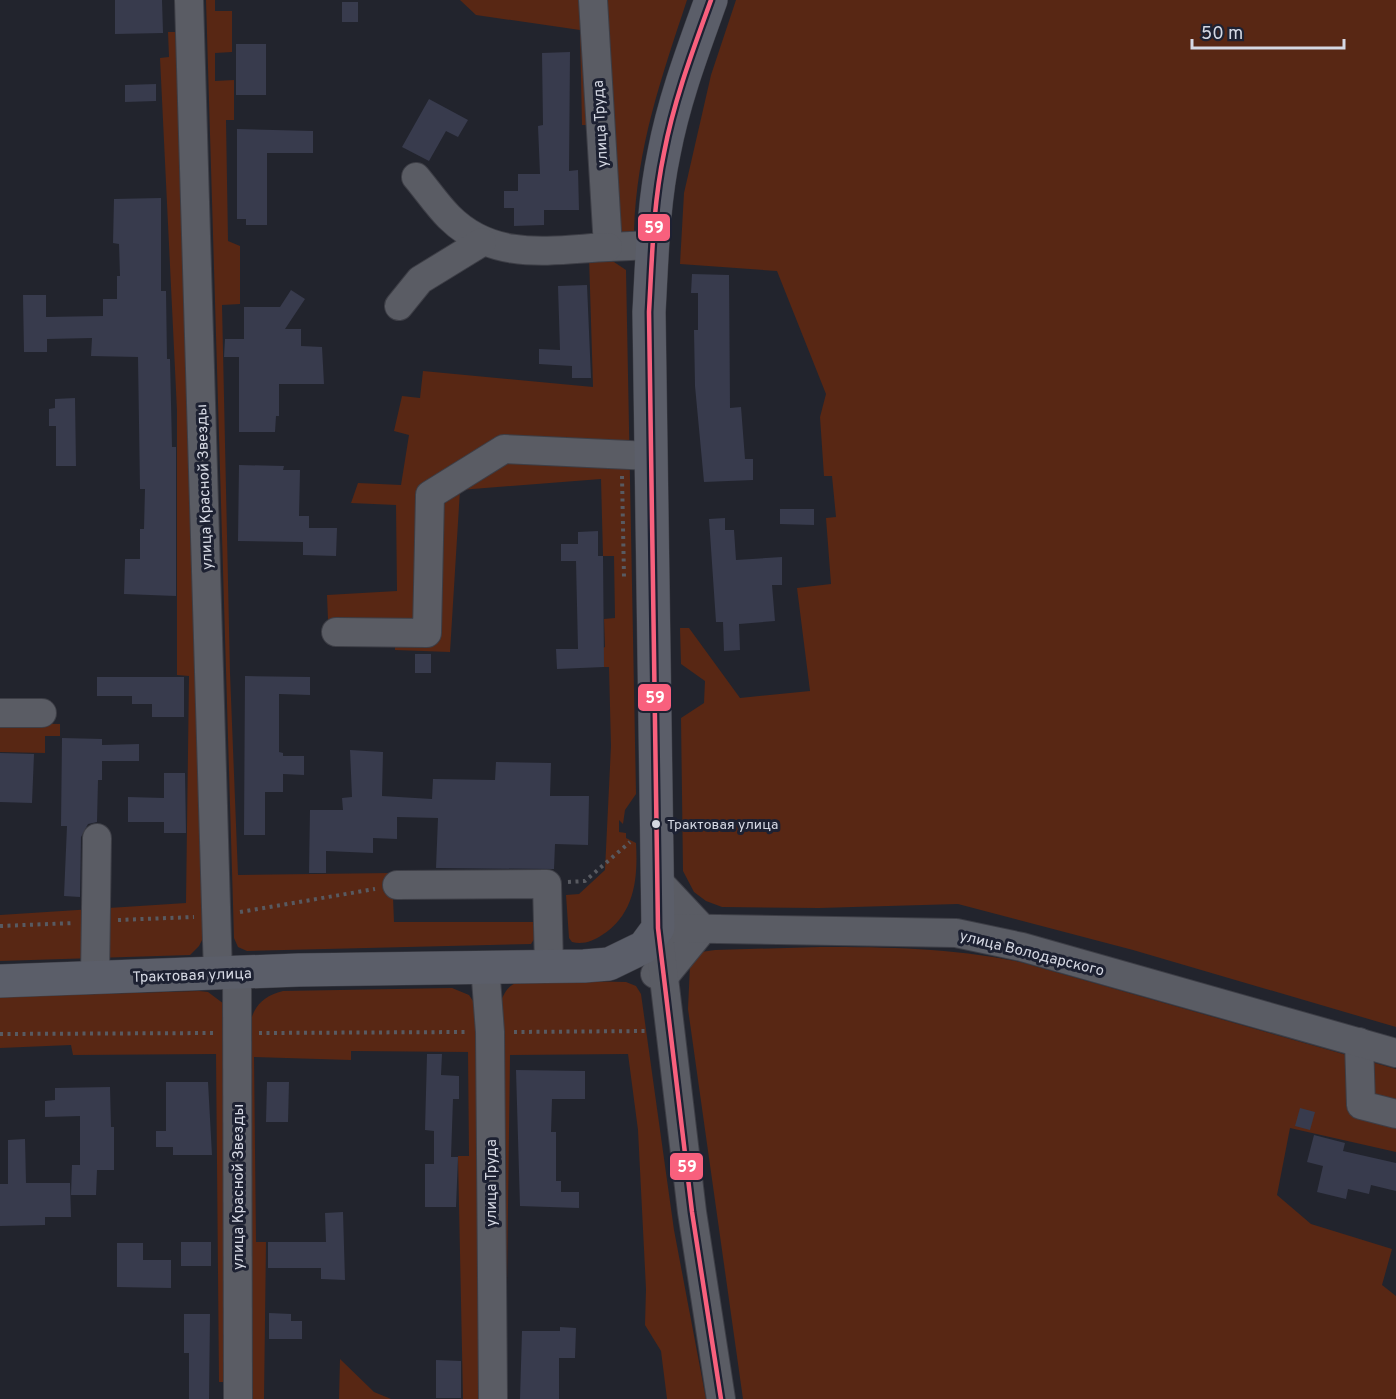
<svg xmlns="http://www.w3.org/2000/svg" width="1396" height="1399" font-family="Overpass,sans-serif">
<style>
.green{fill:#582714}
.building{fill:#383b4d}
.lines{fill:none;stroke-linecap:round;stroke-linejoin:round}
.minor-casing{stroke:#3d3e46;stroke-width:30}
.highway-casing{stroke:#3d3e46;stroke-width:34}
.path{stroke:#585a61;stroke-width:4;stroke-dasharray:3 4.5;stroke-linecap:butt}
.minor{stroke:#5a5c64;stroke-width:28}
.highway{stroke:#5b5e69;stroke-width:33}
.bus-1-casing{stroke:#1d2132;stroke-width:9}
.bus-1{stroke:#f8607d;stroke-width:4.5}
.bus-dot{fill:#d5d8e3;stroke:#1d2132;stroke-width:2}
.labels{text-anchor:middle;stroke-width:6;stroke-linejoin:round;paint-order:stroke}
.bus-label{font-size:14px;fill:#d5d8e3;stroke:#1d2132;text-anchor:start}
.street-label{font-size:15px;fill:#d5d8e3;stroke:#1d2132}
.line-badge{stroke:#1d2132;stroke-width:2}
.badge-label{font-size:16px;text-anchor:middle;font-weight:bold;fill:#fff}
</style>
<rect width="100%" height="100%" fill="#22242d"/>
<g class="green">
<polygon points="206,0 215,0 215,11 232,11 232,52 215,53 215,81 234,80 234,120 226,120 228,241 240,246 240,304 222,305 230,673 238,875 392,873 394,922 536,922 536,936 531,944 247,951 238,947 234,938"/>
<path d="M 460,0 L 687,0 C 661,79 637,146 634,231 L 616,237 L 591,125 L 582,125 L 580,30 L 476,15 Z"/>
<polygon points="736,0 1396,0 1396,1027 1133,950 958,904 819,908 722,907 706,901 694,892 683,871 681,718 704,703 705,681 681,664 680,628 689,628 740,698 810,691 797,588 831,584 826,518 836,517 832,476 824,476 820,417 826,394 777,271 680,264 684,193 711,75"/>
<polygon points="168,32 181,32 204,936 199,946 190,955 0,961 0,915 186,903 189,676 177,675 177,411 160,58 169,57"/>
<path d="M 589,256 L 608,258 L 626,270 L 636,794 L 625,810 L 623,824 L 619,820 L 619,832 L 626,833 L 626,838 L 636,843 C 638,878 635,914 602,935 C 593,941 583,945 572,942 L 569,938 L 566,895 L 579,894 L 605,870 L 611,746 L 609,667 L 604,667 L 603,648 L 605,647 L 604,619 L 615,618 L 614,556 L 603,556 L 601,479 L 460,490 L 450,652 L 395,650 L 395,643 L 329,644 L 327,595 L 397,591 L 396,505 L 351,503 L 358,483 L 401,485 L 409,435 L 394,431 L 402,396 L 420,398 L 423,371 L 593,387 Z"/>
<polygon points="0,723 60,724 60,736 45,736 45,753 0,752"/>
<path d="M 820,947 C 889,947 952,948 1020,962 L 1396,1069 L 1396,1152 L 1290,1128 L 1277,1195 L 1311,1224 L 1392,1249 L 1382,1285 L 1396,1296 L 1396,1399 L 743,1399 L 688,1009 L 690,965 L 701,952 L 715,950 Z"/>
<path d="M 525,980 L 626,982 L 636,986 L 641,994 L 674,1230 L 706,1399 L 667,1399 L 661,1351 L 645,1325 L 646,1289 L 638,1130 L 628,1054 L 510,1055 L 507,1285 L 503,1285 L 500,1003 C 506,989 510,983 525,980 Z"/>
<path d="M 452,988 L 469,995 L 477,1007 L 484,1399 L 463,1399 L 458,1156 L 469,1156 L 468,1052 L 351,1051 L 351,1060 L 254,1057 L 256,1242 L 266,1242 L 264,1399 L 250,1399 L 250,1024 C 254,1005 264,996 283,991 Z"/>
<polygon points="199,991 208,992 224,1004 232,1382 219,1382 216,1054 73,1055 71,1045 0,1048 0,997"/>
<polygon points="340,1359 374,1392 391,1399 339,1399"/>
</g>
<g class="building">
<polygon points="115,0 162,0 163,33 115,34"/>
<rect x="342" y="2" width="16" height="20"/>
<rect x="236" y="44" width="30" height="51"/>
<polygon points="570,52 569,171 578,170 579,210 544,210 544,225 514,226 514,208 504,208 504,191 518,191 518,174 540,174 538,126 543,125 542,53"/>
<polygon points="156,84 156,101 125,102 125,85"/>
<polygon points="429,99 468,120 458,137 446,131 429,161 402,147"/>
<polygon points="237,129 313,131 313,153 267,153 267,225 246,225 246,219 237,219"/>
<polygon points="161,198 161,291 166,291 167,359 170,359 172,447 176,447 176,596 124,594 125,559 140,559 140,529 144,529 145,489 140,489 138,357 91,356 92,338 47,339 47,352 24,352 23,295 46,295 46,317 103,316 103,299 117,299 117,276 120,276 119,244 113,243 114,199"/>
<polygon points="692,274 729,275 730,408 741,407 745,459 753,459 753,480 704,482 695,386 694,330 698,330 698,293 691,293"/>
<polygon points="587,285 591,378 572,378 572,366 539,364 539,349 560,350 558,286"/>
<polygon points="291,290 305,299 285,329 301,329 301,346 322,347 324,384 279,384 279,416 276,416 275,432 239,432 239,357 224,357 225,339 244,339 244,307 280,307"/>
<polygon points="75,398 76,466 56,466 56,426 49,426 49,409 55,408 55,399"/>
<polygon points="239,465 284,466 283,470 300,470 299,516 309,516 309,528 337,528 336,556 303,555 303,542 238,541"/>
<polygon points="780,509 814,509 814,525 780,524"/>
<polygon points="725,518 725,530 734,530 736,560 782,557 782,585 772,585 775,621 739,624 740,650 724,651 723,622 716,622 709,519"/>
<polygon points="598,531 598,556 603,556 604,667 557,669 556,649 578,649 576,561 561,561 561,544 578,544 578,532"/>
<rect x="415" y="654" width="16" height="19"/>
<polygon points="245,676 310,677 310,695 279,694 279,752 283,753 283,756 304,756 304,775 283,774 283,792 265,792 265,835 244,835"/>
<polygon points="97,677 184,677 184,717 152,717 152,704 132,704 132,696 97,696"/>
<polygon points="62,738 102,739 102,745 139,744 139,761 102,761 102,780 98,780 97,822 88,824 81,837 80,897 64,896 67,826 61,826"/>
<polygon points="350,750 383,752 382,796 432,799 433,779 495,780 496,762 551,763 550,796 589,796 588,845 555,844 554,869 436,868 438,818 397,817 397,839 373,838 373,853 326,851 326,873 309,873 310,810 343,810 342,798 352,797"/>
<polygon points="0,753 34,754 32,803 0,802"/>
<polygon points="164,773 185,773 186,833 164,833 164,822 128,822 128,797 164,798"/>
<polygon points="427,1054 442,1054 441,1075 459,1076 459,1099 453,1099 451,1157 458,1157 456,1207 425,1207 425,1164 434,1164 434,1131 425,1130"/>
<polygon points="516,1070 585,1071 585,1099 552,1099 551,1132 556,1132 556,1181 561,1181 561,1192 579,1192 579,1208 520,1206"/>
<polygon points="166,1082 208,1082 212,1155 173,1155 173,1147 156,1147 156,1131 166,1131"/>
<polygon points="267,1082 289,1082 288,1122 266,1122"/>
<polygon points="110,1087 111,1127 114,1127 114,1170 97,1170 96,1195 71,1195 72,1165 80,1165 80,1116 45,1117 45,1101 55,1100 55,1088"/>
<polygon points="1300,1108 1315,1112 1310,1130 1295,1126"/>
<polygon points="1314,1135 1345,1143 1343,1151 1396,1163 1396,1191 1371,1185 1369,1194 1348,1189 1346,1199 1317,1192 1323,1166 1307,1162"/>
<polygon points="25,1139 26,1183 70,1183 71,1217 45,1217 45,1225 0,1226 0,1184 8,1184 8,1140"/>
<polygon points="343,1212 345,1280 321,1279 321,1268 268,1268 268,1242 326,1242 325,1213"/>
<rect x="181" y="1242" width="30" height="24"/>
<polygon points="117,1243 143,1243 143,1260 171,1260 171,1288 117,1287"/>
<polygon points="269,1313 291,1314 291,1321 302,1321 302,1339 269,1339"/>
<polygon points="184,1314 210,1314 209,1399 189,1399 189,1353 184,1353"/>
<polygon points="560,1327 576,1328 575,1358 559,1358 559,1399 520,1399 522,1331 560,1331"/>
<polygon points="436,1360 461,1361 461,1398 436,1398"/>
</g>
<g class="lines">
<g class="minor-casing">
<g id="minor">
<polyline points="189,0 218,974"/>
<polyline points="593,0 608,247 653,245"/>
<path d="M 416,177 C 427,190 437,205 449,217 C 494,262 550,250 608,247"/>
<polyline points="399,306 420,280 482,242"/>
<polyline points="336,632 427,633 430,495 504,449 651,456"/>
<polyline points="0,713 42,713"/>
<polyline points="397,885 547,884 549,966"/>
<polyline points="485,966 490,1032 493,1399"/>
<polyline points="237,974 238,1399"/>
<polyline points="655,974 663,978 703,929 659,882"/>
<polyline points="95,978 97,838"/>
<polyline points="1359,1042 1361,1105 1396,1114"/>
<polyline points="721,1399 692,1212 658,928 956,933 1022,947 1396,1053"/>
</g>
</g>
<g class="highway-casing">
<path id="highway" d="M 0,981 L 299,970 L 584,966 L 609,964 L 644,947 L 658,928 L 649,312 C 652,259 653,205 664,153 C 674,100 693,50 711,0"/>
</g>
<g class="path">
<polyline points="622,476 624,577"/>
<polyline points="568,882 585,881 630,842"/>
<polyline points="240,912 375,889"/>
<polyline points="118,920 194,917"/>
<polyline points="0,926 74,923"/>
<polyline points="514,1032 647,1031"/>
<polyline points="259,1033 467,1032"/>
<polyline points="0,1034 215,1033"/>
</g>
<use href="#minor" class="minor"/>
<use href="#highway" class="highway"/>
<g class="bus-1-casing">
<path id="bus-1" d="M 711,0 C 693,50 674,100 664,153 C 653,205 652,259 649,312 L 658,928 L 692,1212 L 721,1399"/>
</g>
<use href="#bus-1" class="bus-1"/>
</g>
<circle class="bus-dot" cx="656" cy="824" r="5"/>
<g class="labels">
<g class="bus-label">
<text x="667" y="829">Трактовая улица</text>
</g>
<g class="street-label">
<text transform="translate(600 124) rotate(-93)" y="5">улица Труда</text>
<text transform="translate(204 487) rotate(-92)" y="5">улица Красной Звезды</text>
<text transform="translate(1032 953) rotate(14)" y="5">улица Володарского</text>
<text transform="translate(192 975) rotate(-2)" y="5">Трактовая улица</text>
<text transform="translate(491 1183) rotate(-90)" y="5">улица Труда</text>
<text transform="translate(238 1187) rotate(-90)" y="5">улица Красной Звезды</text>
</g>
</g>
<g class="line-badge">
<rect x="637" y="213" width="34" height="29" rx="6" fill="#f8607d"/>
<rect x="637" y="683" width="35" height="29" rx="6" fill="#f8607d"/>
<rect x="669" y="1152" width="35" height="29" rx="6" fill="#f8607d"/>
</g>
<g class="badge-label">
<text x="654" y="233">59</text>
<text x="655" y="703">59</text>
<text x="687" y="1172">59</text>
</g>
<path d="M1192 39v9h152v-9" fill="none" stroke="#d5d8e3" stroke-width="3"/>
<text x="1201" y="39" font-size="18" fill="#d5d8e3" stroke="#1d2132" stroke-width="4.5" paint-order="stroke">50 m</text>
</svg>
